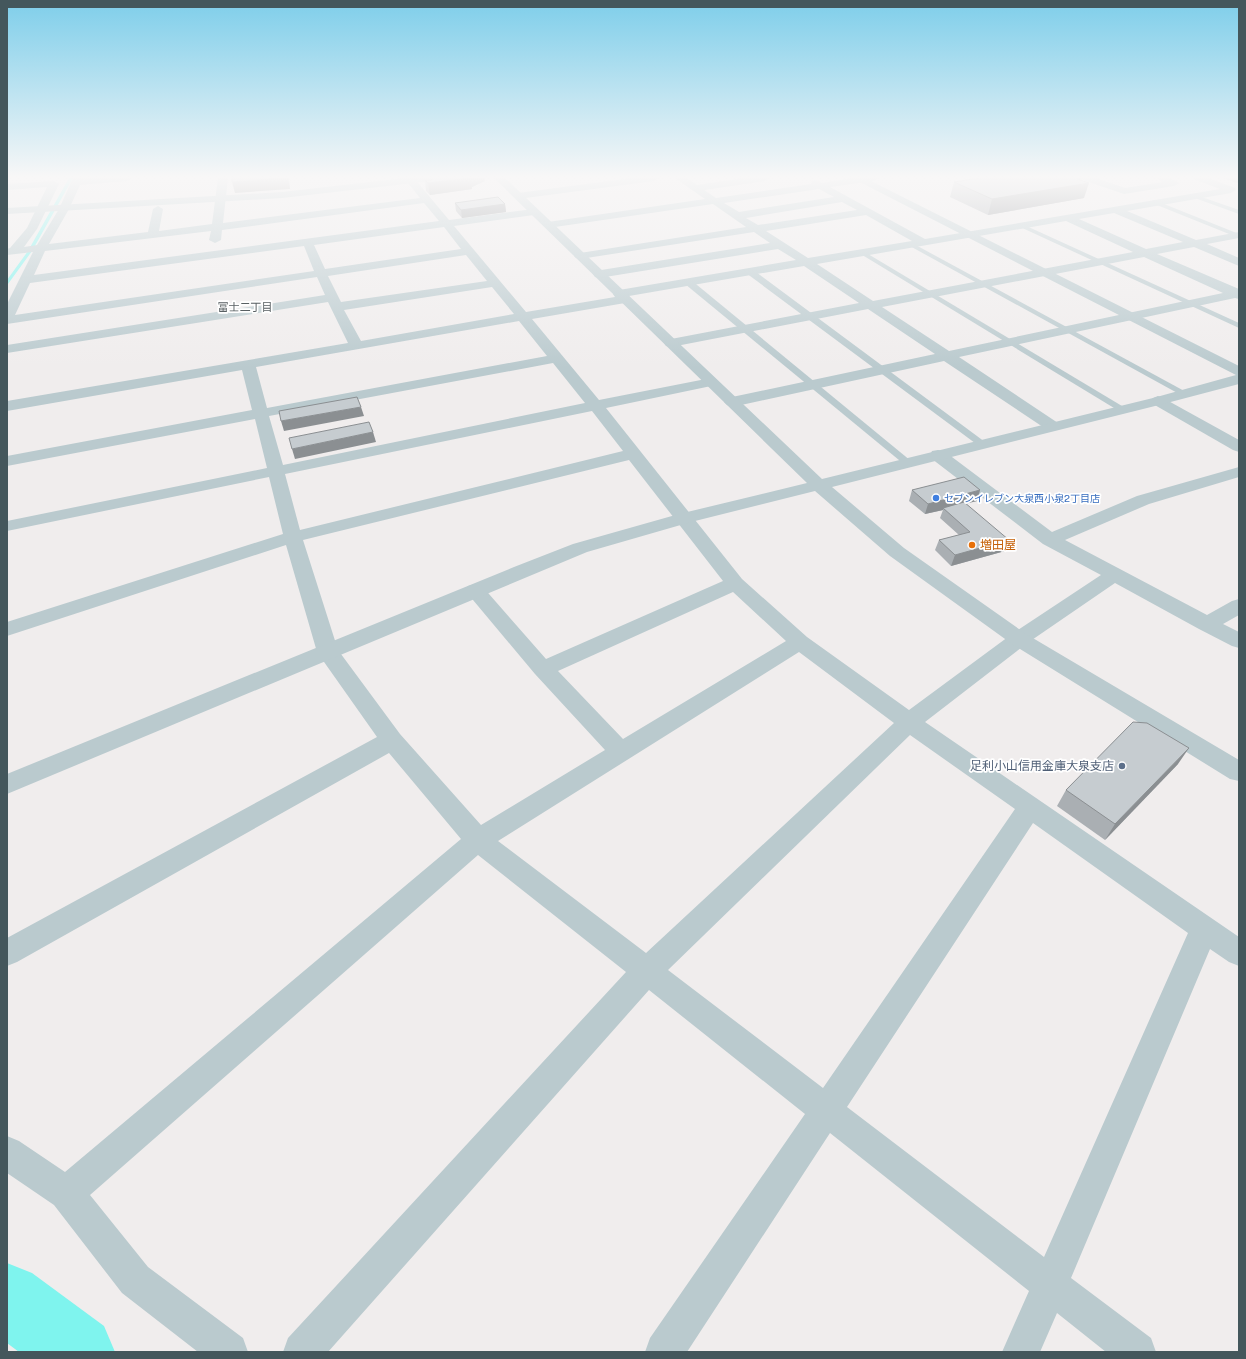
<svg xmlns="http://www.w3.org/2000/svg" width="1246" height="1359" font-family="'Public Sans','Noto Sans JP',sans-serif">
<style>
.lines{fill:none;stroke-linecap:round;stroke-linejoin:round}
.stream{fill:#7ff4ee;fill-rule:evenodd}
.river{fill:#7ff4ee;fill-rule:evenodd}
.service{fill:#bacace;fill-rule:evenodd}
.minor{fill:#bacace;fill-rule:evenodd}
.tertiary{fill:#bacace;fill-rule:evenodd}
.wall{fill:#aaafb3}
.shaded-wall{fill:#8b8f92}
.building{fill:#c6ccd0;stroke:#8b8f92}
.shop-dot{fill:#3f7fe0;stroke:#fff;stroke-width:1.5}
.food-dot{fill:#e8710a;stroke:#fff;stroke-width:1.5}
.service-dot{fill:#5c6f8a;stroke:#fff;stroke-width:1.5}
.labels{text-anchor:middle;stroke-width:3.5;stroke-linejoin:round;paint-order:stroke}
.far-shop-label{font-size:10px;fill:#366cbe;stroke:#fff;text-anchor:start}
.far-neighbourhood-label{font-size:11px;fill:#596063;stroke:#fff}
.food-label{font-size:12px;fill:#c56008;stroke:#fff;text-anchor:start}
.service-label{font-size:12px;fill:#4e5e75;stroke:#fff;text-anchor:end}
</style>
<rect width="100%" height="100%" fill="#f0eded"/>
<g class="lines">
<polygon class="stream" points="69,178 73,178 32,251 8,284 7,284 7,280 28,251"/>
<polygon class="river" points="7,1263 32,1273 104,1326 115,1352 19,1352 7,1343"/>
<g class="service">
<polygon points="1192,195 1196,195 1239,210 1239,214 1192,197"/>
<polygon points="1154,200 1239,234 1239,238 1152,203 1152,201"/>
<polygon points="1018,224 1022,224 1239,323 1239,328 1018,226"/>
<polygon points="908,243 912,243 1188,393 1184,396 1181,395 908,245"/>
<polygon points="859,251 863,251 1127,409 1122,412 1119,411 859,253"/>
<polygon points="746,269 752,269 985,442 987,444 985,446 979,446 746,273"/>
<polygon points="685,280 691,280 911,461 913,463 911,465 905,465 685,284"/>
</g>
<g class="minor">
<path d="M 73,178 L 132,178 L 127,181 L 80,185 L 69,209 L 49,244 L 148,232 L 153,209 L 158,206 L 163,209 L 159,231 L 212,224 L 218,178 L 228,178 L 223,223 L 420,198 L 404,178 L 414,178 L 449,220 L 534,209 L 538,210 L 539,212 L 534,215 L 454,226 L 526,312 L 615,297 L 613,294 L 615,291 L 619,290 L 796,260 L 778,249 L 599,278 L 595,277 L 593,274 L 595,271 L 770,243 L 754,232 L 580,259 L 576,258 L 574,256 L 576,254 L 580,253 L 746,227 L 713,204 L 548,228 L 543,225 L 548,222 L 705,199 L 675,178 L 687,178 L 697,185 L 744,178 L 770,178 L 765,181 L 704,190 L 716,198 L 811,184 L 812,181 L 815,180 L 822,183 L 853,178 L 879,178 L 874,181 L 830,187 L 925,239 L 1220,189 L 1196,180 L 1194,178 L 1208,178 L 1235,188 L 1236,190 L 1231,193 L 1127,211 L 1196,240 L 1239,232 L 1239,238 L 1207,244 L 1239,258 L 1239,266 L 1194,247 L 1157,254 L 1239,289 L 1239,299 L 1235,298 L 959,357 L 1058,423 L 1060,426 L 1058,429 L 1052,431 L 1046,429 L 944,361 L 732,407 L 727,405 L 724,402 L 727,399 L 732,397 L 935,354 L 868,309 L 671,347 L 666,346 L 664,343 L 666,340 L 671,339 L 859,303 L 804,266 L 629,296 L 631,299 L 629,302 L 625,303 L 532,319 L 599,400 L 711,378 L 716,379 L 718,382 L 716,385 L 606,408 L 742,579 L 807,637 L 909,710 L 1012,634 L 1101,575 L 1043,544 L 932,459 L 930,455 L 932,451 L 938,450 L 944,451 L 1052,532 L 1137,496 L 1239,467 L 1239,477 L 1149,504 L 1065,540 L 1207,615 L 1232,601 L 1239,599 L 1239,615 L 1223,624 L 1239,632 L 1239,648 L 1232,646 L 1199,629 L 1115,583 L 1026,644 L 925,722 L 1239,937 L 1239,966 L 1229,962 L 1210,949 L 1071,1278 L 1151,1338 L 1156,1352 L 1106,1352 L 1057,1313 L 1040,1352 L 1002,1352 L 1029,1291 L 830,1133 L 687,1352 L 645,1352 L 650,1338 L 805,1114 L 649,990 L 328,1352 L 283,1352 L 288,1338 L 626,972 L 478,855 L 90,1195 L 148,1267 L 243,1338 L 248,1352 L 198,1352 L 122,1293 L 54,1205 L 7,1173 L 7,1136 L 19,1141 L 65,1172 L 461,839 L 389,753 L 17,962 L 7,966 L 7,938 L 377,737 L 317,652 L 286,545 L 7,636 L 7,622 L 283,534 L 269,477 L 7,531 L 7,521 L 267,468 L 255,419 L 7,466 L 7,456 L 252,410 L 242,370 L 7,411 L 7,401 L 348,343 L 328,302 L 7,353 L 7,345 L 325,295 L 317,277 L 7,324 L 7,304 L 33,252 L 7,255 L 7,249 L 10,248 L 27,228 L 47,187 L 7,190 L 7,184 L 54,181 L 59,184 L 37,229 L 24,247 L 37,245 L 59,209 ZM 819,189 L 834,197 L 739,212 L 724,203 ZM 842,202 L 857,210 L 758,225 L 746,218 ZM 424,203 L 439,221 L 34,275 L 45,251 L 211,231 L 209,240 L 215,243 L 221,240 L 222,230 ZM 1114,213 L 1183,242 L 1146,249 L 1079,219 ZM 866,215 L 912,241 L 808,258 L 766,231 ZM 1066,221 L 1133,252 L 873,301 L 817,264 ZM 444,227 L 461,249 L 325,269 L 314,245 ZM 304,246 L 314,271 L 15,315 L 30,283 ZM 466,255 L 487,281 L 341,302 L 328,276 ZM 1144,257 L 1223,293 L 949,351 L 882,307 ZM 492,287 L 514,314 L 361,341 L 344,310 ZM 519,321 L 547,356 L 267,408 L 256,367 ZM 553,363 L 585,403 L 283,465 L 269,416 ZM 592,411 L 623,451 L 300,530 L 285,474 ZM 629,460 L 723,581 L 546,659 L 482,586 L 475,584 L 468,586 L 465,590 L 468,594 L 535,674 L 605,750 L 481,825 L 400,734 L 338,650 L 303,540 ZM 733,592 L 786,641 L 623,739 L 558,671 ZM 799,652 L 894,723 L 646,953 L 498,841 ZM 910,735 L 1015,809 L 823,1088 L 668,970 ZM 1033,823 L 1188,933 L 1044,1257 L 847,1107 Z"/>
<polygon points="632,178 659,178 654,181 518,199 513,196 518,193"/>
<polygon points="1081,178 1096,178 1125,188 1163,182 1157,178 1170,178 1179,183 1174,186 1124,194 1083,180"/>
<polygon points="1158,396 1163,398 1239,440 1239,452 1233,450 1153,404 1150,401 1153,398"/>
</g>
<g class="tertiary">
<polygon points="405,178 436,178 431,181 282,198 7,214 7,208 282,192"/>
<polygon points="494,178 505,178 822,479 1153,398 1236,375 852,178 865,178 1239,366 1239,384 1163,404 832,487 904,548 1026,634 1239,760 1239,781 1230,779 1012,644 890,556 815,491 691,522 587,552 7,794 7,774 514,567 573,544 679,514 807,483"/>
</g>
</g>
<g class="wall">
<polygon points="427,178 484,178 485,181 472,187 472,189 430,195 426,191 425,180 428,180"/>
<polygon points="1082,178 1081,180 1084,198 988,215 950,197 954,182"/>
<polygon points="1223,178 1239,178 1239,182 1237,183"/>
<polygon points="455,203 505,204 506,212 462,218 456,211"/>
<polygon points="912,490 980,490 977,501 966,503 1005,551 951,566 935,550 939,540 959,535 940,518 943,510 925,514 909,501"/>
<polygon points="1178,764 1105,840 1057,806 1066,790"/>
</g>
<g class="shaded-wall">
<polygon points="279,178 289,178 290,189 235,193 232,182"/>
<polygon points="470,178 484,178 485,181 472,187 472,189 430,195 428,183"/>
<polygon points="1082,178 1079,185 1089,183 1084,198 988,215 992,199"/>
<polygon points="1239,178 1239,182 1237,183"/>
<polygon points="505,204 506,212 462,218 461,210"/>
<polygon points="361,407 364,416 284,431 281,421"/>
<polygon points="373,432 376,442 295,459 292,449"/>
<polygon points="980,490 977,501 945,509 943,508 943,510 925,514 928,504"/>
<polygon points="1009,540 1005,551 951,566 955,555"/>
<polygon points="1189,748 1178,764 1105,840 1115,824"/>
</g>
<g class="building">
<polygon points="232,178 279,178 232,182"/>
<polygon points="430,178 470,178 428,183 425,180 432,180"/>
<polygon points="980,178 1081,178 1077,179 1089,183 992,199 954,182"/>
<polygon points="498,197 505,204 461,210 455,203"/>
<polygon points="357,397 361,407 281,421 279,411"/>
<polygon points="369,422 373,432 292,449 289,438"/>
<polygon points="964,477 980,490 928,504 912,490"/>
<polygon points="964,502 1009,540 955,555 939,540 970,532 943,508"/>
<polygon points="1133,722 1147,723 1189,748 1115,824 1066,790"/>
</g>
<linearGradient id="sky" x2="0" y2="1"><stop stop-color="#7eceea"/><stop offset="0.48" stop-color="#f8f7f7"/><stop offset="1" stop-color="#f8f7f7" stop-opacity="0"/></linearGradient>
<rect width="1246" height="368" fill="url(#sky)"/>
<circle class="shop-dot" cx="936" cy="498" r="4"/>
<circle class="food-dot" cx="972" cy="545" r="4"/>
<circle class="service-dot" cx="1122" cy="766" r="4"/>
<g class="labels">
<g class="far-shop-label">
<text x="944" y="502">セブンイレブン大泉西小泉2丁目店</text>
</g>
<g class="far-neighbourhood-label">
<text x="245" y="311">富士二丁目</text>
</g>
<g class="food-label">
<text x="980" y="549">増田屋</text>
</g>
<g class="service-label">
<text x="1114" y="770">足利小山信用金庫大泉支店</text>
</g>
</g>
<rect width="1246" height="1359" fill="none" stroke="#44575c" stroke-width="16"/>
</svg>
